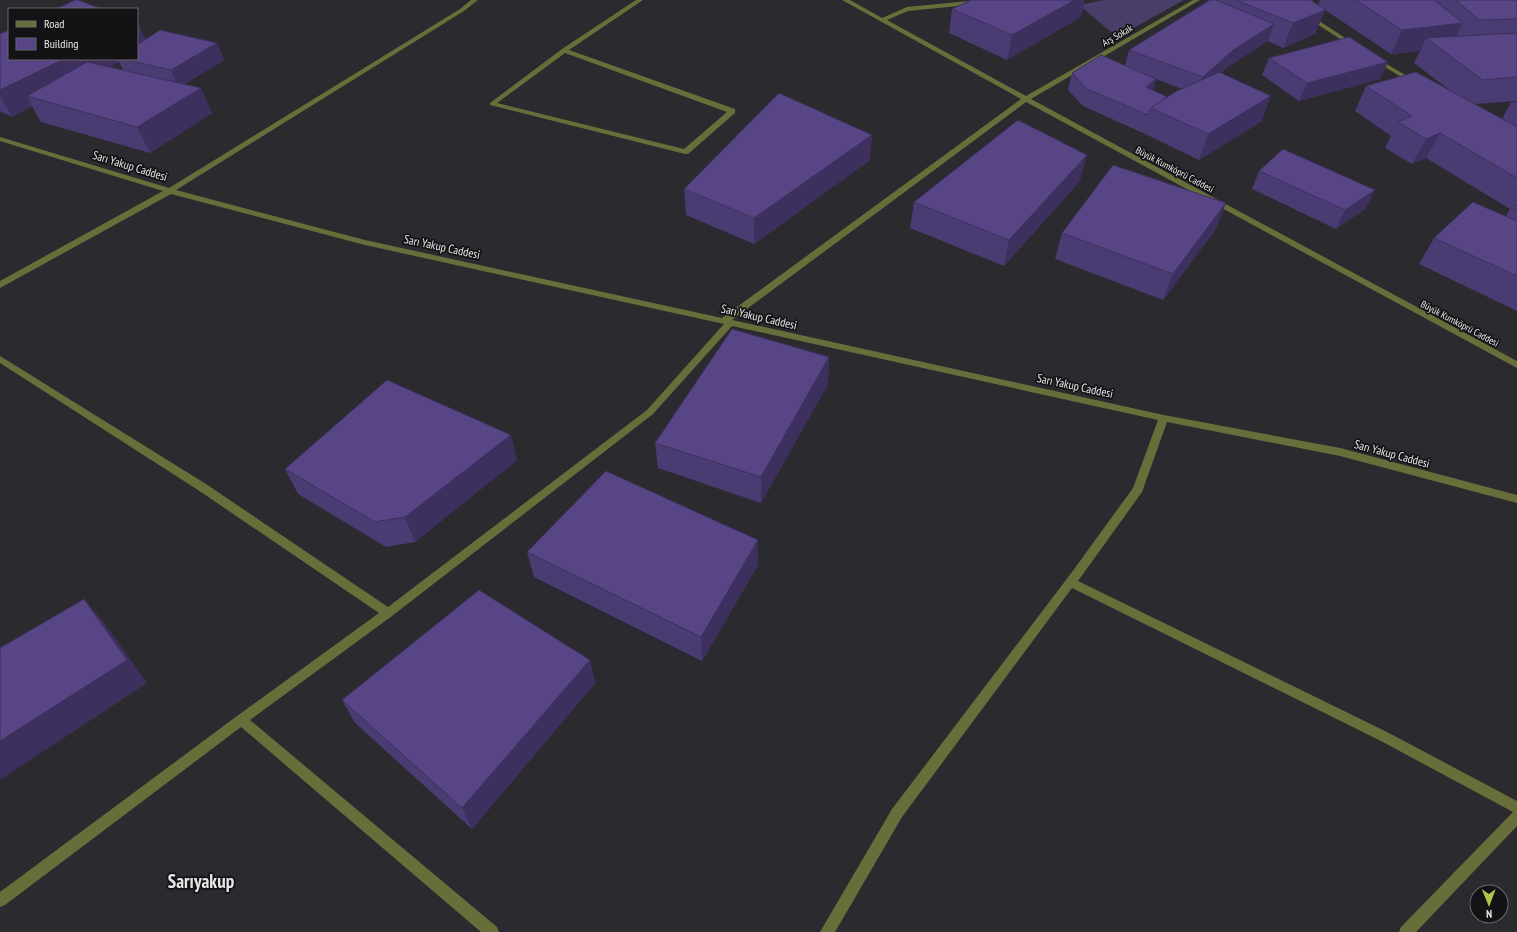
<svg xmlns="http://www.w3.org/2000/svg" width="1517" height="932" font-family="'PT Sans Narrow',sans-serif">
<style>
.green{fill:#493e68}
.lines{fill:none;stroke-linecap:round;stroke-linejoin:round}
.minor{fill:#686e3a;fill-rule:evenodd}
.wall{fill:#4b3b73;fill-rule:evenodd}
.shaded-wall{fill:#3d305e}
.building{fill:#574586;stroke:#3d305e}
.labels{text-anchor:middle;stroke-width:3.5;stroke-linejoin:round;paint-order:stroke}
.far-street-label{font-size:10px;fill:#e7e6e9;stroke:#131315}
.street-label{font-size:12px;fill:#e7e6e9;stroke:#131315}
.near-district-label{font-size:19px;font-weight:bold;fill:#e7e6e9;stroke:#131315}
</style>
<rect width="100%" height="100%" fill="#2b2a2e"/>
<polygon class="green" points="1104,0 1184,0 1117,37 1079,5"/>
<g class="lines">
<g class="minor">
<polygon points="471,0 478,0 464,11 176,190 365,240 722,318 1021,99 842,0 850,0 882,18 907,7 979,0 1001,0 998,2 908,11 887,20 1026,96 1193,0 1200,0 1031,99 1517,361 1517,368 1026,102 732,320 1164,415 1340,448 1517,495 1517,503 1340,456 1167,422 1142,492 1078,581 1389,733 1517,801 1517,826 1416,932 1399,932 1401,927 1513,812 1381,741 1072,588 902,817 835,932 820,932 892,809 1072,572 1133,488 1158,420 732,326 653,414 392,616 250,720 497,927 499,932 481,932 241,727 5,905 0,907 0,892 237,716 379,613 198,490 0,363 0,356 206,484 388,607 647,410 724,324 365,245 171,194 0,288 0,281 163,191 0,141 0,137 169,188 460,9"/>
<path d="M 636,0 L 643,0 L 569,50 L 735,109 L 735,113 L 688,154 L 685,154 L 490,105 L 490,103 L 562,49 ZM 565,53 L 727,112 L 684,149 L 497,103 Z"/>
<polygon points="1306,15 1310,15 1356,45 1351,46 1306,17"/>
<polygon points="1375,57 1417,82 1418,83 1413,84 1373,60 1372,59"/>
</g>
</g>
<g class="wall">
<path d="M 1210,0 L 1311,0 L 1318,5 L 1320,0 L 1517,0 L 1517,101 L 1475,104 L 1502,119 L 1511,102 L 1517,102 L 1517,311 L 1419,264 L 1434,238 L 1506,216 L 1510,209 L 1426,158 L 1412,164 L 1385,148 L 1391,136 L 1355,111 L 1366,86 L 1451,91 L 1414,63 L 1420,51 L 1391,54 L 1325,10 L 1315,34 L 1283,48 L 1268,41 L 1226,68 L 1221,73 L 1262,121 L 1199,160 L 1143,133 L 1083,106 L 1068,90 L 1072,73 L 1125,66 L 1129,50 ZM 1156,79 L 1182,89 L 1167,97 L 1153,90 Z"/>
<polygon points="952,9 1081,17 1007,60 949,33"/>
<path d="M 0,34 L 9,59 L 137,59 L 146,39 L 217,43 L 224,60 L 185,84 L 212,113 L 150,153 L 41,122 L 32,106 L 12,117 L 0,111 ZM 119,62 L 123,70 L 110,67 Z"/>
<polygon points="1269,58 1388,62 1380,79 1299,101 1262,75"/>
<polygon points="870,160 754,244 686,215 684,189"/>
<polygon points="1259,171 1366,208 1336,229 1252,189"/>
<polygon points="1080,181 1004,266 910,228 914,202"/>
<polygon points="1216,229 1163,300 1055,259 1062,233"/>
<polygon points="829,357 828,384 761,503 658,468 655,443"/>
<polygon points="517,460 415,542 386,547 298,494 285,469"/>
<polygon points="527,552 758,565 702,661 534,577"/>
<polygon points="590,660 595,683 472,829 355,723 342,700"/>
</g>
<g class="shaded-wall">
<polygon points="1075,0 1085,0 1081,17 1007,60 1012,35"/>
<polygon points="1325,10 1315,34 1283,48 1293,23"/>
<polygon points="137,23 138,23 149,47 137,53"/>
<polygon points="1463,23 1450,47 1426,38 1420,51 1391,54 1402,30"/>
<polygon points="1274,24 1268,41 1226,68 1197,94 1203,77 1232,51"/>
<polygon points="217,43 224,60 178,88 171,70"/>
<polygon points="64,59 118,59 119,62 43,101 27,96 32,106 12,117 0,96 0,90"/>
<polygon points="1388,62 1380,79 1299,101 1307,83"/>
<polygon points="1156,79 1151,96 1146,87"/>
<polygon points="201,88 212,113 150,153 137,127"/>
<polygon points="1271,96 1262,121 1199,160 1208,134"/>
<polygon points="1440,133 1426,158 1412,164 1426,139"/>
<polygon points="872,135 870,160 754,244 754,218"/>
<polygon points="1087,155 1080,181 1004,266 1009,240"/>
<polygon points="1375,190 1366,208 1336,229 1345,210"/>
<polygon points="1226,203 1216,229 1163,300 1173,274"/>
<polygon points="829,357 828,384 761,503 761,477"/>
<polygon points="511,435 517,460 415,542 405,517"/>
<polygon points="758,540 758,565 702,661 701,637"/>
<polygon points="84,599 105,624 147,683 0,780 0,741"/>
<polygon points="590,660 595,683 472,829 462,808"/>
</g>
<g class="building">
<polygon points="75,0 78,0 102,9 56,9"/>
<polygon points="971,0 1075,0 1012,35 952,9"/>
<polygon points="1210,0 1216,0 1274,24 1232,51 1203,77 1129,50"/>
<polygon points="1236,0 1311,0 1325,10 1293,23"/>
<polygon points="1356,0 1434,0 1463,23 1402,30"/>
<polygon points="1456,0 1517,0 1517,19 1479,20"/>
<polygon points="9,30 9,59 64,59 0,90 0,34"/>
<polygon points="160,30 217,43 171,70 123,59 137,59 137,45"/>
<polygon points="1517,33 1517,77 1483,80 1426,38"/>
<polygon points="1349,37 1388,62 1307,83 1269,58"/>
<polygon points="1101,55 1156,79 1146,87 1167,97 1151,108 1148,115 1087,89 1072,73"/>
<polygon points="87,62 201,88 137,127 27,96"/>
<polygon points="1219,72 1271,96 1208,134 1151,108 1175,92"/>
<polygon points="1416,72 1517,127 1517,178 1440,133 1426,139 1398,122 1412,116 1366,86"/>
<polygon points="779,93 872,135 754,218 684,189"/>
<polygon points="1511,102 1517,102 1517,107"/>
<polygon points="1018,120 1087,155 1009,240 914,202"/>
<polygon points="1283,149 1375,190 1345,210 1259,171"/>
<polygon points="1113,165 1226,203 1173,274 1062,233"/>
<polygon points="1473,202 1517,221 1517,276 1434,238"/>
<polygon points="1517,205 1517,210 1511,208"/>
<polygon points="732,329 829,357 761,477 655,443"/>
<polygon points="387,380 511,435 405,517 375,522 285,469"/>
<polygon points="606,471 758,540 701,637 527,552"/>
<polygon points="479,590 590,660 462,808 342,700"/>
<polygon points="84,599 127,660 0,741 0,648"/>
</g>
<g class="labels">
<g class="far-street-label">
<text transform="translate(1117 35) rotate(-30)" y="4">Arş Sokak</text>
<text transform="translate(1175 169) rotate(28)" y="4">Büyük Kumköprü Caddesi</text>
<text transform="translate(1460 323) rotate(28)" y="4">Büyük Kumköprü Caddesi</text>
</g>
<g class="street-label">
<text transform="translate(130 166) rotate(17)" y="4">Sarı Yakup Caddesi</text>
<text transform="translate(442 247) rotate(12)" y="4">Sarı Yakup Caddesi</text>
<text transform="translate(759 317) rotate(13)" y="4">Sarı Yakup Caddesi</text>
<text transform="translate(1075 386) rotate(12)" y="4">Sarı Yakup Caddesi</text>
<text transform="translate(1392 454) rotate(15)" y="4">Sarı Yakup Caddesi</text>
</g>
<g class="near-district-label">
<text x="201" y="888">Sarıyakup</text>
</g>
</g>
<rect x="8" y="8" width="130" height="52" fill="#131315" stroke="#68676a"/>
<rect x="16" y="21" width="20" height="6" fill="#686e3a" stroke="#68676a"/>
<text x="44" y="28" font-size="12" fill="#e7e6e9">Road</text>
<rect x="16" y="38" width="20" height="12" fill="#574586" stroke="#68676a"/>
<text x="44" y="48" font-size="12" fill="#e7e6e9">Building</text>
<g transform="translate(1489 904) rotate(179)"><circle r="19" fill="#131315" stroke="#68676a"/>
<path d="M0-3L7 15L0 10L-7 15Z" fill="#b6c148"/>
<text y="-6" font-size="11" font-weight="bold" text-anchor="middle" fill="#e7e6e9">N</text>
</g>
</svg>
